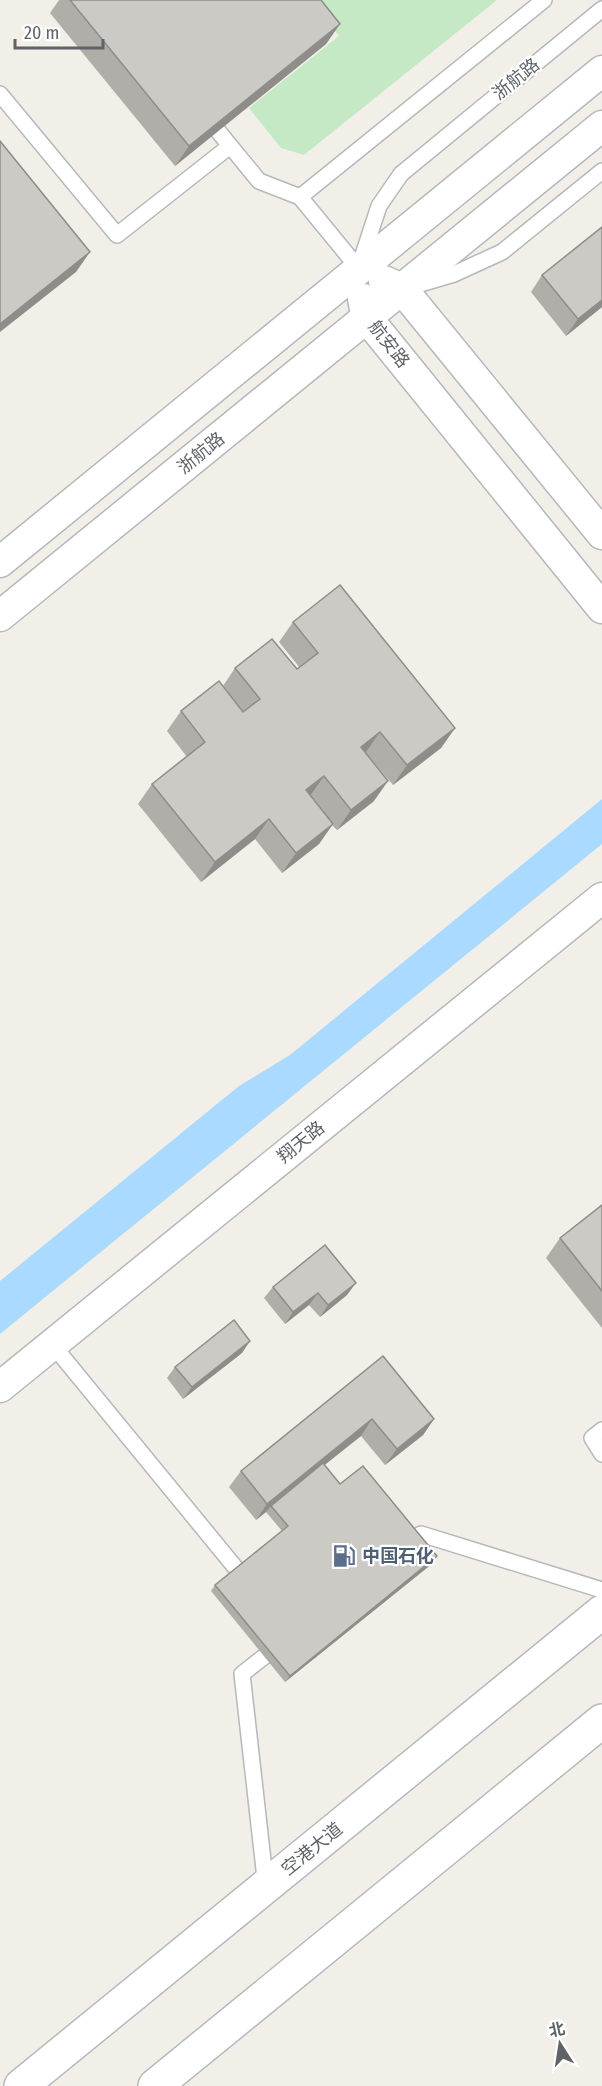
<svg xmlns="http://www.w3.org/2000/svg" width="602" height="2086" font-family="'Fira Sans Condensed','Noto Sans SC',sans-serif">
<style>
.green{fill:#c5e8c5}
.water{fill:#aadaff}
.lines{fill:none;stroke-linecap:round;stroke-linejoin:round}
.service-casing{stroke:#b5b8bc;stroke-width:18}
.minor-casing{stroke:#b5b8bc;stroke-width:33}
.secondary-casing{stroke:#b6babf;stroke-width:36}
.service{stroke:#fff;stroke-width:15}
.minor{stroke:#fff;stroke-width:30}
.secondary{stroke:#fff;stroke-width:33}
.wall{fill:#afaea9}
.shaded-wall{fill:#8f8d8a}
.building{fill:#cccac5;stroke:#8f8d8a;stroke-width:1.5}
.labels{text-anchor:middle;stroke-width:4.5;stroke-linejoin:round;paint-order:stroke}
.street-label{font-size:18px;fill:#5f6368;stroke:#fff}
.service-label{font-size:18px;font-weight:bold;fill:#4e5e75;stroke:#fff;text-anchor:start}
</style>
<rect width="100%" height="100%" fill="#f1efe8"/>
<polygon class="green" points="310,0 497,0 304,155 281,148 249,108 339,36"/>
<polygon class="water" points="602,799 602,844 0,1334 0,1281 239,1086 290,1055"/>
<g class="lines">
<g class="service-casing">
<g id="service">
<polyline points="0,94 117,235 230,146"/>
<polyline points="218,131 259,181 300,197 359,269"/>
<polyline points="300,197 544,0"/>
<polyline points="361,261 379,206 401,174 602,9"/>
<polyline points="420,284 454,274 502,252 602,171"/>
<polyline points="52,1344 248,1583"/>
<polyline points="602,1430 592,1438 602,1454"/>
<polyline points="404,1547 421,1534 602,1590"/>
<polyline points="266,1887 242,1674 279,1645"/>
</g>
</g>
<g class="minor-casing">
<g id="minor">
<polyline points="384,281 402,289 602,534"/>
<polyline points="363,299 367,318 602,608"/>
<polyline points="0,562 602,71"/>
<polyline points="0,616 602,126"/>
<polyline points="0,1387 602,898"/>
</g>
</g>
<g class="secondary-casing">
<g id="secondary">
<polyline points="21,2086 602,1612"/>
<polyline points="155,2086 602,1721"/>
</g>
</g>
<use href="#service" class="service"/>
<use href="#minor" class="minor"/>
<use href="#secondary" class="secondary"/>
</g>
<g class="wall">
<polygon points="59,0 321,0 340,24 326,44 175,166 50,13"/>
<polygon points="542,275 602,307 566,336 531,292"/>
<polygon points="293,622 455,728 441,748 393,785 366,753 374,801 337,830 332,825 319,844 282,873 255,839 201,882 138,804 152,784 187,757 167,731 181,711 223,686 235,668 297,669 300,668 279,642"/>
<polygon points="602,1205 602,1328 546,1258 560,1238"/>
<polygon points="273,1287 347,1295 320,1317 309,1305 285,1324 264,1298"/>
<polygon points="242,1353 183,1399 167,1378 175,1367"/>
<polygon points="383,1356 434,1419 423,1435 385,1465 361,1436 324,1465 340,1484 437,1556 433,1563 285,1682 211,1591 215,1585 282,1531 266,1512 256,1520 229,1487 241,1471"/>
</g>
<g class="shaded-wall">
<polygon points="340,24 326,44 175,166 189,146"/>
<polygon points="90,252 76,272 0,332 0,324"/>
<polygon points="602,300 602,307 566,336 578,319"/>
<polygon points="455,728 441,748 393,785 407,765"/>
<polygon points="380,732 366,752 347,767 361,747"/>
<polygon points="324,776 310,796 306,790"/>
<polygon points="388,781 374,801 337,830 351,810"/>
<polygon points="269,819 255,839 201,882 215,862"/>
<polygon points="333,824 319,844 282,873 296,853"/>
<polygon points="356,1283 347,1295 320,1317 328,1305"/>
<polygon points="318,1293 309,1305 285,1324 293,1312"/>
<polygon points="250,1341 242,1353 183,1399 192,1387"/>
<polygon points="372,1419 361,1436 272,1507 271,1506 266,1512 256,1520 267,1504"/>
<polygon points="434,1419 423,1435 385,1465 397,1449"/>
<polygon points="437,1556 433,1563 285,1682 290,1676"/>
</g>
<g class="building">
<polygon points="70,0 321,0 340,24 189,146"/>
<polygon points="0,141 90,252 0,324"/>
<polygon points="602,227 602,300 578,319 542,275"/>
<polygon points="340,585 455,728 407,765 380,732 361,747 388,781 351,810 324,776 306,790 333,824 296,853 269,819 215,862 152,784 205,742 181,711 219,681 243,712 260,699 235,668 272,639 297,669 318,653 293,622"/>
<polygon points="602,1205 602,1291 560,1238"/>
<polygon points="325,1245 356,1283 328,1305 318,1293 293,1312 273,1287"/>
<polygon points="234,1320 250,1341 192,1387 175,1367"/>
<polygon points="383,1356 434,1419 397,1449 372,1419 267,1504 241,1471"/>
<polygon points="323,1463 340,1484 363,1466 437,1556 290,1676 215,1585 288,1526 271,1506"/>
</g>
<defs>
<g id="fuel-bare" transform="scale(1.8)"><path d="M-5.5-6h7V0h2V4h1.3V-2.5L3-4.5l.8-.8L6-3V5H2.5V1h-1V6h-7ZM-4.2-4.7v3.2H.2V-4.7Z" fill="#5c6f8a" stroke="#fff" stroke-width="2.5" paint-order="stroke"/></g>
</defs>
<g fill-rule="evenodd">
<use href="#fuel-bare" x="344" y="1556"/>
</g>
<g class="labels">
<g class="street-label">
<text transform="translate(516 79) rotate(-39)" y="6">浙航路</text>
<text transform="translate(389 344) rotate(52)" y="6">航安路</text>
<text transform="translate(201 453) rotate(-39)" y="6">浙航路</text>
<text transform="translate(301 1142) rotate(-39)" y="6">翔天路</text>
<text transform="translate(312 1849) rotate(-39)" y="6">空港大道</text>
</g>
<g class="service-label">
<text x="362" y="1562">中国石化</text>
</g>
</g>
<g transform="translate(560 2044) rotate(348)" stroke="#ffffff" stroke-width="4.5" paint-order="stroke">
<path d="M0-4.5L10 22L0 15L-10 22Z" fill="#5f6368"/>
<text y="-9" font-size="16" font-weight="bold" text-anchor="middle" fill="#5f6368">北</text>
</g>
<path d="M15 39v9h88v-9" fill="none" stroke="#5f6368" stroke-width="3"/>
<text x="24" y="39" font-size="18" fill="#5f6368" stroke="#ffffff" stroke-width="4.5" paint-order="stroke">20 m</text>
</svg>
